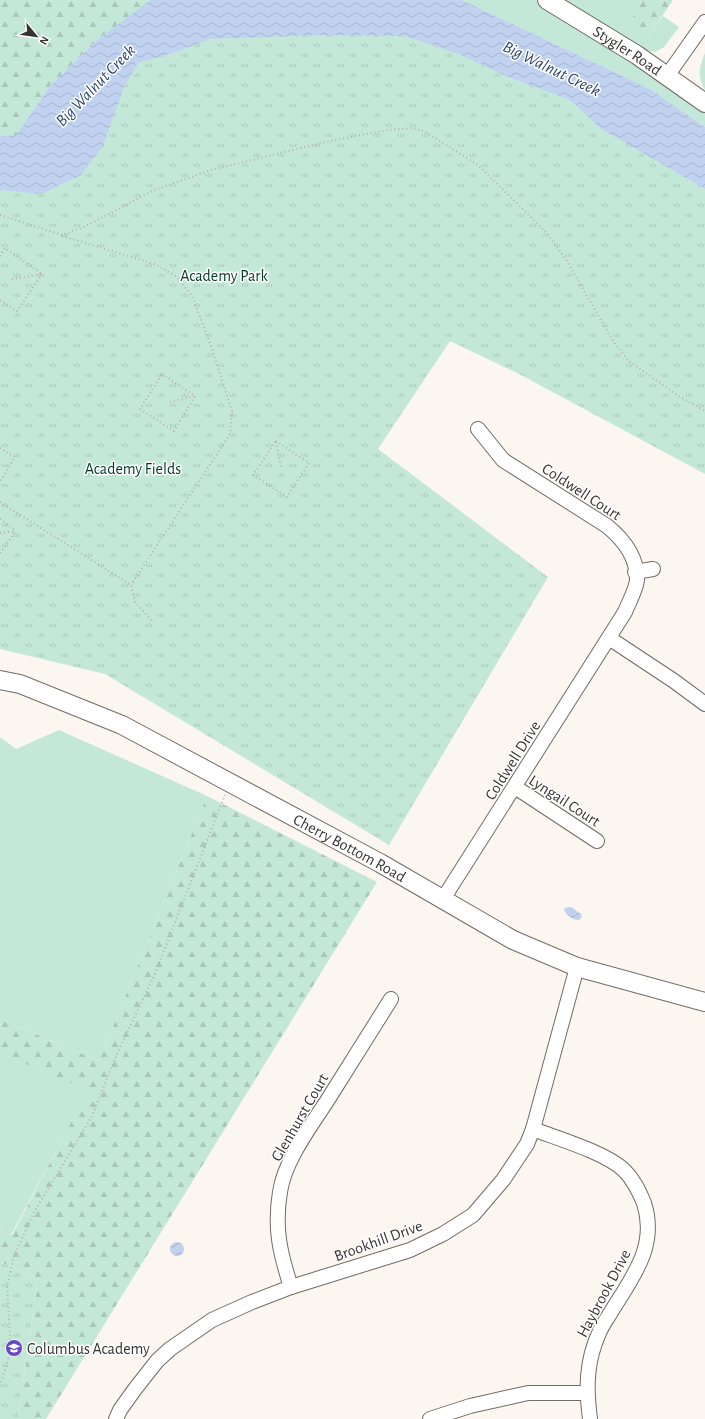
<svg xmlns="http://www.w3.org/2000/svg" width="705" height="1419" font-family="'Alegreya Sans',sans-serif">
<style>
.green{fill:#c4e8d7}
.forest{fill:url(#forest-firs)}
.park{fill:url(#park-tufts)}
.water{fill:url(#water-waves)}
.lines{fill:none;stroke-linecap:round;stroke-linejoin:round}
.minor-casing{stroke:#706c66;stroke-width:16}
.major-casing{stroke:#706c66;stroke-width:20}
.path{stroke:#b4b0ab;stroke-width:2;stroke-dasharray:1 3;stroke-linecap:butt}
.minor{stroke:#fff;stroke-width:14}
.major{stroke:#fff;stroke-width:18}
.labels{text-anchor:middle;stroke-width:3;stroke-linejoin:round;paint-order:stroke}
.street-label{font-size:16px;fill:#363432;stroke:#fff}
.park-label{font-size:16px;fill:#043827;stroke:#fff}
.poi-label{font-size:16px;fill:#363432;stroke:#fff;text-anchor:start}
.water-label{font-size:17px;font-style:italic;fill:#2d446d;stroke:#fff}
</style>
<defs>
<pattern id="forest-firs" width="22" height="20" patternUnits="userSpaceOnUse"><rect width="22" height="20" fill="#c4e8d7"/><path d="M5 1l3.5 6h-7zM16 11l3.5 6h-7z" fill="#a9c8b9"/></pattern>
<pattern id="park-tufts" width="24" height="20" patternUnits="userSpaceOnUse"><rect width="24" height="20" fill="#c4e8d7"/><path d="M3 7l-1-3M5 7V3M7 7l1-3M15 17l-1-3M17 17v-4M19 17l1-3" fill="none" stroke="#a9c8b9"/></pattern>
<pattern id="water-waves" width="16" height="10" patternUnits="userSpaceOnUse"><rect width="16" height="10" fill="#c0d2f0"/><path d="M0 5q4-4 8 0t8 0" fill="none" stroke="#a6b5ce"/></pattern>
</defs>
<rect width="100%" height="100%" fill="#fcf6f0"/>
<g class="green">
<polygon points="462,0 536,0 606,42 671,87 705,113 705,127 652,90"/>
<polygon points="561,0 641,0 640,6 629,23 649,36 663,16 679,27 664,47 655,52 637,48"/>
<path d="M 705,53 L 705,90 C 697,77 699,67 705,53 Z"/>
<polygon points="59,730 207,796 99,1061 0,1019 0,737 16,749"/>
<polygon points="0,1053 89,1089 11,1235 0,1230"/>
</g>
<g class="forest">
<polygon points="0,0 153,0 97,40 50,86 16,135 0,136"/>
<polygon points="641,0 673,0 649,36 629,23 640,6"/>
<polygon points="207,796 377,882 46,1419 18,1419 38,1278 0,1262 0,1230 12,1235 88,1090 0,1053 0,1019 99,1061"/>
</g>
<g class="park">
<polygon points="393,0 705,151 705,474 521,375 450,341 378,449 548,577 389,845 105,674 0,649 0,158 124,50"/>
<polygon points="0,1262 38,1278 18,1419 0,1419"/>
</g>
<g class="water">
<polygon points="151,0 462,0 652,90 705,127 705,189 600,128 570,100 506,76 461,55 406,36 320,35 210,39 173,53 138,63 124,87 103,146 81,175 42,194 0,190 0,136 16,135 50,86 97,40"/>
<path d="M 571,907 L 581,914 L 582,917 L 579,920 C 573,921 566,914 564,910 L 565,908 Z"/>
<circle cx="177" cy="1249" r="7"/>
</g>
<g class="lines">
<g class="minor-casing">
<g id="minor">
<polyline points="667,76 705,22"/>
<polyline points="635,572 653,569"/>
<polyline points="609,638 674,681 705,704"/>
<polyline points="515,787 597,841"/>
<path d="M 443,899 L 625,612 C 628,604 637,588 637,579 C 637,557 623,539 607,526 L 503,460 L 478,429"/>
<path d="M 533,1129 C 559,1139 604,1152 624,1170 C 634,1180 639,1191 644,1203 C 658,1246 632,1278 611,1312 C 607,1319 602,1325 599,1333 C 586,1362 586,1388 590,1419"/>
<path d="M 291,1287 C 280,1253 274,1228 280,1192 C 284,1162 310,1127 327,1101 C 348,1067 370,1033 391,999"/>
<polyline points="116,1419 120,1410 135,1389 157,1361 170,1349 212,1320 252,1302 291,1287 410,1250 443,1234 473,1215 503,1180 527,1144 533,1129 577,967"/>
<polyline points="430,1419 470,1406 528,1393 587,1393"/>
</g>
</g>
<g class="major-casing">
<g id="major">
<path id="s1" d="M 547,0 L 637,55 L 705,103"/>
<path id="s2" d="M 0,680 L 20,684 L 122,725 L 380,863 L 513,940 L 577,967 L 705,1002"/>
</g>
</g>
<g class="path">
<polyline points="0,215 62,235 84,227 152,191 211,170 330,141 388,130 412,128 424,131 478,165 546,232 565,258 615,344 629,361 677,395 705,411"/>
<polyline points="62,236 155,264 177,277 192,296 210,343 232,411 230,434 131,585"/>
<polyline points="0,256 5,248 42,274"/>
<polyline points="12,279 42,274"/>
<polyline points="0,300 17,311 42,274"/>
<polygon points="162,374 195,396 174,431 140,409"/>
<polyline points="170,402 195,396"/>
<polygon points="276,441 309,463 287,497 253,475"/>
<polyline points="276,442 281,467"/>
<polyline points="0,448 15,457 0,482"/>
<polyline points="0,502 131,585 135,602 152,621"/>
<polyline points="0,519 16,531"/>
<polyline points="0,533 16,531"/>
<polyline points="0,553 16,531"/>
<polyline points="0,1386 11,1351 7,1286 14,1256 34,1212 91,1118 117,1054 154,976 225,795"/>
</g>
<use href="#minor" class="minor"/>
<use href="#major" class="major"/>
</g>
<defs>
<g id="school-disc" transform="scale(0.9)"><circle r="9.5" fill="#684bc4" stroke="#fff"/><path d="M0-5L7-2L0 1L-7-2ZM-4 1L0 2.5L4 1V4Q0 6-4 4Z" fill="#fff"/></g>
</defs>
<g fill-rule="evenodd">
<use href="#school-disc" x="14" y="1348"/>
</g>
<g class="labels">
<g class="street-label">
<text dy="6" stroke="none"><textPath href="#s1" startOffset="95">Stygler Road</textPath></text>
<text transform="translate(582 491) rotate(33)" y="6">Coldwell Court</text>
<text transform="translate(512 760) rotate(-58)" y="6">Coldwell Drive</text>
<text transform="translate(565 800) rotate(33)" y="6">Lyngail Court</text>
<text dy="6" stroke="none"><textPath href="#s2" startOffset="389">Cherry Bottom Road</textPath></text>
<text transform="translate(299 1117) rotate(-60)" y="6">Glenhurst Court</text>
<text transform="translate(378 1240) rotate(-20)" y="6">Brookhill Drive</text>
<text transform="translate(603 1293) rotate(-62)" y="6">Haybrook Drive</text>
</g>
<g class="park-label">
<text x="224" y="281">Academy Park</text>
<text x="133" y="474">Academy Fields</text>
</g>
<g class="poi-label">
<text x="27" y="1354">Columbus Academy</text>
</g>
<g class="water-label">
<text transform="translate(552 68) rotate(26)" y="6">Big Walnut Creek</text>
<text transform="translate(95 85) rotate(-46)" y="6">Big Walnut Creek</text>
</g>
</g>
<g transform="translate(36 36) rotate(119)" stroke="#ffffff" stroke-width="3" paint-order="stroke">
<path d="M0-3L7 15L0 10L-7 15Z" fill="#363432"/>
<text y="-6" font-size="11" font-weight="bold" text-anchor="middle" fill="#363432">N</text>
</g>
</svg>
